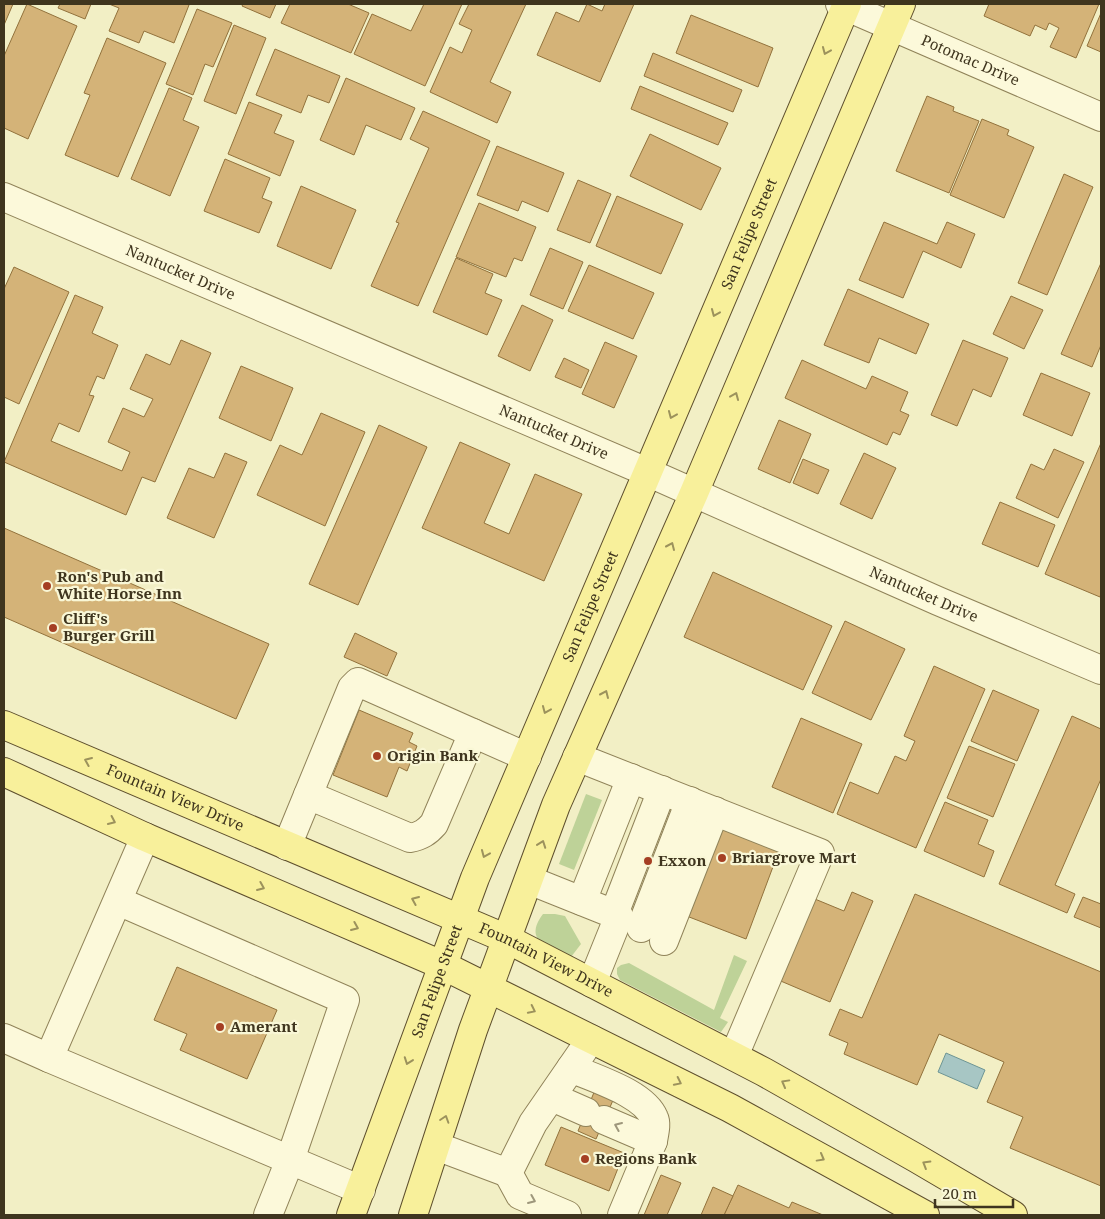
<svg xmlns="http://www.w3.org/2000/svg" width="1105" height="1219" font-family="'Noto Serif',serif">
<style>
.green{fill:#bed298}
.water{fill:#a7c6c4;stroke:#6d9594}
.building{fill:#d4b378;stroke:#92723c}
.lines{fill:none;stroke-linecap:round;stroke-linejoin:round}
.minor-casing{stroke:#908359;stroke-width:30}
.major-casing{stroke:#5e4f2d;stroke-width:30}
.minor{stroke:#fcf9da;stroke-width:28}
.major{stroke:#f8f09b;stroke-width:28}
.oneway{stroke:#9c925c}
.oneway2{stroke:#9e977c}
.poi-dot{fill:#a53f23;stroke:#f9f7d6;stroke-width:2}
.labels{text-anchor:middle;stroke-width:4.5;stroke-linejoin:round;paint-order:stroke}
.street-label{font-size:15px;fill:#3f351e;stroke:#f9f7d6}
.poi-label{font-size:15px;font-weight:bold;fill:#3f351e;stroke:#f9f7d6;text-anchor:start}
</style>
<rect width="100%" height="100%" fill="#f2efc5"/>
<g class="green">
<polygon points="586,794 602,800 574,870 559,864"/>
<path d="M 543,914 L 555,914 L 565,916 L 581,944 L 571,957 C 550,948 522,942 543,914 Z"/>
<polygon points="734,955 747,961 720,1018 728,1022 721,1032 620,980 617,974 617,968 621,965 629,963 714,1010"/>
</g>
<polygon class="water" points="946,1053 985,1070 977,1089 938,1072"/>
<g class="building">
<polygon points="4,4 13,4 4,25"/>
<polygon points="27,4 77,26 28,139 4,128 4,56"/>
<polygon points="60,4 91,4 85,19 58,8"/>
<polygon points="109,4 186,4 189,5 174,43 144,31 139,43 109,31 119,8"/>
<polygon points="243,4 276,4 270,18 242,6"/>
<polygon points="290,4 348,4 369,13 351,53 281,23"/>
<polygon points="424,4 462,4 425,86 354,54 372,14 411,31"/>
<polygon points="469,4 526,4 490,82 511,92 497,123 430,92 450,47 462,53 472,30 459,24"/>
<polygon points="587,4 602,11 605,4 634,4 600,82 537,55 556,12 579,22"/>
<polygon points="989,4 1099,4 1076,58 1050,47 1059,28 1049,23 1046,30 1035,25 1030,36 984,16"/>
<polygon points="197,9 232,23 213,67 205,64 193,95 166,84"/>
<polygon points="1101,13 1101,52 1087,46"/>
<polygon points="691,15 773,48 758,87 676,53"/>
<polygon points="234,25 266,38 236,114 204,101"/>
<polygon points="107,38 166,63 118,177 65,155 90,95 84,93"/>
<polygon points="275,49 340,76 329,103 308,95 301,113 256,95"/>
<polygon points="653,53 742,90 733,112 644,76"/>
<polygon points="346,78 415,108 401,140 366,125 354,155 320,140"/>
<polygon points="640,86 728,123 718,145 631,109"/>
<polygon points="169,88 192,98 183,120 199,127 170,196 131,179"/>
<polygon points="927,96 954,107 953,111 979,121 949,193 896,171"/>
<polygon points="249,102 282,115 274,133 294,141 280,176 228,154"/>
<polygon points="423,111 490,141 418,306 371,286 399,223 396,222 429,148 410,139"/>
<polygon points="982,119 1009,130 1007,135 1034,147 1004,218 950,195"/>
<polygon points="650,134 721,168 701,210 630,176"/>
<polygon points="497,146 564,173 548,212 522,201 518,211 477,195"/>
<polygon points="225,159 270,178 262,198 272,202 259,233 204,211"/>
<polygon points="1064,174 1093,187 1047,295 1018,283"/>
<polygon points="578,180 611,194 590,243 557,230"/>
<polygon points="301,186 356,210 331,269 277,246"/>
<polygon points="617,196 683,224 661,274 596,246"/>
<polygon points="479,203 536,227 522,261 514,258 506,277 456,257"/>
<polygon points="884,222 937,244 947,222 975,234 961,268 923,251 903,298 859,280"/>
<polygon points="550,248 583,262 563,309 530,295"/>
<polygon points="456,258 493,274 485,293 502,300 487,335 433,312"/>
<polygon points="1101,263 1101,345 1092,367 1061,354"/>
<polygon points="589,265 654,293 633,339 568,311"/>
<polygon points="14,267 69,292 19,404 4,397 4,289"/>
<polygon points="848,289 929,324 916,354 879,338 869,363 824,345"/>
<polygon points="75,295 103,307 92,333 118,345 104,379 97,376 89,395 94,396 79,432 59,423 51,441 122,471 130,452 108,442 123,408 144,417 153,399 130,389 146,354 170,365 181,340 211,353 155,482 142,477 126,515 4,462"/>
<polygon points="1011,296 1043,310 1024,349 993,334"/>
<polygon points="522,305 553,320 530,371 498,356"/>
<polygon points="963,340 1008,358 991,397 973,389 957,426 931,415"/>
<polygon points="605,342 637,356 614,408 582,394"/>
<polygon points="564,358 589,370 581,388 555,377"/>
<polygon points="802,360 866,389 872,376 908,392 900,411 909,415 900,435 893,432 887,445 785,398"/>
<polygon points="241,366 293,388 271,441 219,418"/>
<polygon points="1041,373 1090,393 1072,436 1023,415"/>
<polygon points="321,413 365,432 325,526 257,495 280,445 302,455"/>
<polygon points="779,420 811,434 790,483 758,469"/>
<polygon points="379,425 427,447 358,605 309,584"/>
<polygon points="460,442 510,464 484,523 509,534 535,474 582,494 544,581 422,528"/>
<polygon points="1101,443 1101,593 1100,597 1045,574"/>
<polygon points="1054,449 1084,462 1058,518 1016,498 1031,464 1044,470"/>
<polygon points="225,453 247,462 214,538 167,518 189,468 214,478"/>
<polygon points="864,453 896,468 872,519 840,504"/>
<polygon points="803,459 829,470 818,494 793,483"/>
<polygon points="1000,502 1055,525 1038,567 982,544"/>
<polygon points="4,528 269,644 236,719 4,617"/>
<polygon points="713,572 832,626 803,690 684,637"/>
<polygon points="845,621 905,649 871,720 812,693"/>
<polygon points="355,633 397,653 387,676 344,657"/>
<polygon points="934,666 985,689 916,848 837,814 850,782 878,794 895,756 906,761 915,741 904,736"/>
<polygon points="993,690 1039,710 1017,761 971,741"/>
<polygon points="359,710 413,733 409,742 417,746 407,771 399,767 387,797 333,775"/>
<polygon points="1072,716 1101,729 1101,779 1055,885 1075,894 1067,913 999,884"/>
<polygon points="801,718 862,744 833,813 772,787"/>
<polygon points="969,746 1015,764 993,817 947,798"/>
<polygon points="945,802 988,820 978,844 994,851 984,877 924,851"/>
<polygon points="719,824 780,848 746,939 684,915"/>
<polygon points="852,892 873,901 830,1002 776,979 810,897 844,911"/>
<polygon points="915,894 1101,972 1101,1186 1010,1148 1023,1117 987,1102 1004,1062 939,1034 917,1085 844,1054 848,1043 829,1035 840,1009 862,1018"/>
<polygon points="1083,897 1101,904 1101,928 1074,917"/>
<polygon points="177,967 277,1010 247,1079 180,1050 187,1034 154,1020"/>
<polygon points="595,1090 614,1098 596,1139 578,1131"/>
<polygon points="561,1127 624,1153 609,1191 545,1165"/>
<polygon points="661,1175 681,1183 667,1215 644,1215"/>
<polygon points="738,1185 789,1208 792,1202 823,1215 724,1215"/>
<polygon points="713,1187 733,1196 724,1215 701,1215"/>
</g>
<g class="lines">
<g class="minor-casing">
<g id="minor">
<path id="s1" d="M 840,4 L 1101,117"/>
<path id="s2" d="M 4,197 L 647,472 L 938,601 L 1101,670"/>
<polyline points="577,757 820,853 734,1056"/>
<path d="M 308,795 L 410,838 C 421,836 427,832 434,824 L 473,733"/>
<polyline points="145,837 49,1058 361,1190"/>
<polyline points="287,846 352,688 358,682 527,757"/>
<polyline points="529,880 619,916 592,983"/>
<polyline points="118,901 345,1000 290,1160 268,1215"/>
<polyline points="582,901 631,778"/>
<polyline points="614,914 662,790"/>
<polyline points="641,928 690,801"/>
<polyline points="664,941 715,811"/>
<polyline points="4,1038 49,1058"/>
<path d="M 571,1068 C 595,1079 644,1093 654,1118 C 657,1124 654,1134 653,1141"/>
<polyline points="552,1097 586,1112"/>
<polyline points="604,1120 653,1141 622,1215"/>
<polyline points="436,1146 508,1173 533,1123 591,1039"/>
<polyline points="508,1173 520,1195 567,1215"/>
</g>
</g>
<g class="major-casing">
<g id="major">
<path id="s3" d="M 4,725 L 507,939 L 764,1072 L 916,1158 L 1013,1215"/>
<polyline points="4,772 145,837 442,965 730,1108 925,1215"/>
<path id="s4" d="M 351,1215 L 475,878 L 847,4"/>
<polyline points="413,1215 473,1030 556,805 694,493 901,4"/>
</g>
</g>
<use href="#minor" class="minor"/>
<use href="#major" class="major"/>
</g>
<defs><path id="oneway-chevron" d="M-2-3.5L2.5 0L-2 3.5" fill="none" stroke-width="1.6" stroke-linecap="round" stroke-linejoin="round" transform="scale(1.25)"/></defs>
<g class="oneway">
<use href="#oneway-chevron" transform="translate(826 51) rotate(113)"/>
<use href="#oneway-chevron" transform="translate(715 313) rotate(113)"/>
<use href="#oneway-chevron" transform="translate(735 396) rotate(-67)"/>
<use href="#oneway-chevron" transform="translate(672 415) rotate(113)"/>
<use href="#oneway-chevron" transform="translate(671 546) rotate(-66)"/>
<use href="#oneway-chevron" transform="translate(605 694) rotate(-66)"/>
<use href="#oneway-chevron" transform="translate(546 710) rotate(113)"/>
<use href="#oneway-chevron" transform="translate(88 761) rotate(-157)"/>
<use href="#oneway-chevron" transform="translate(112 821) rotate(25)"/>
<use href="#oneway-chevron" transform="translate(542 844) rotate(-70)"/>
<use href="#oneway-chevron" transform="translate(485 854) rotate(113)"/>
<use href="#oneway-chevron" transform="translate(261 887) rotate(23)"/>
<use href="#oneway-chevron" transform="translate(415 900) rotate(-157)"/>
<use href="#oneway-chevron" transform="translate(355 927) rotate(23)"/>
<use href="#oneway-chevron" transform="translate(532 1010) rotate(26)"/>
<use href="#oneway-chevron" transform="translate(408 1061) rotate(110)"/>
<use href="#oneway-chevron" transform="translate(678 1082) rotate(26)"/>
<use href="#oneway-chevron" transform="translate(785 1083) rotate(-151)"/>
<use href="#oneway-chevron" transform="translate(445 1119) rotate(-72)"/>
<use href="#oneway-chevron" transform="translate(821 1158) rotate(29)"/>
<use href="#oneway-chevron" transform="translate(926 1164) rotate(-149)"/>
</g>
<g class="oneway2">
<use href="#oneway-chevron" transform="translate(618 1126) rotate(-157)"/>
<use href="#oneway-chevron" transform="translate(532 1200) rotate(23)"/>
</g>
<g class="poi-dot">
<circle cx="47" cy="586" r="5"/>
<circle cx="53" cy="628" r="5"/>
<circle cx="377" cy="756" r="5"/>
<circle cx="722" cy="858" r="5"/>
<circle cx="648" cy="861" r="5"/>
<circle cx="220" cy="1027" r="5"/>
<circle cx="585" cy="1159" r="5"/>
</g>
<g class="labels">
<g class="street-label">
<text dy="5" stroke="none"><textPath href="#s1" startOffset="142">Potomac Drive</textPath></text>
<text dy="5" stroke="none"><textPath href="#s4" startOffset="1059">San Felipe Street</textPath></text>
<text dy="5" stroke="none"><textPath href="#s2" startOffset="192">Nantucket Drive</textPath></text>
<text dy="5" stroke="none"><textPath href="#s2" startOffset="598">Nantucket Drive</textPath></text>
<text dy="5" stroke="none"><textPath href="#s2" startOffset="1002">Nantucket Drive</textPath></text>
<text dy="5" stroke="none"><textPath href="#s4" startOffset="654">San Felipe Street</textPath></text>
<text dy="5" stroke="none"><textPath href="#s3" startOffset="186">Fountain View Drive</textPath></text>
<text dy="5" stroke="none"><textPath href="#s3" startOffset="591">Fountain View Drive</textPath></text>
<text dy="5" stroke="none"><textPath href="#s4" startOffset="249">San Felipe Street</textPath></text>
</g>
<g class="poi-label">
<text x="57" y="582">Ron's Pub and<tspan x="57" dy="17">White Horse Inn</tspan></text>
<text x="63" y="624">Cliff's<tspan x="63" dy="17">Burger Grill</tspan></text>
<text x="387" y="761">Origin Bank</text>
<text x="732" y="863">Briargrove Mart</text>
<text x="658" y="866">Exxon</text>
<text x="230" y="1032">Amerant</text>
<text x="595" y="1164">Regions Bank</text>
</g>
</g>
<rect width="1105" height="1219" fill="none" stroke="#3f351e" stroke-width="10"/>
<path d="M935 1199v8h78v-8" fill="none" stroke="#3f351e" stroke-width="2.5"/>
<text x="942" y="1199" font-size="15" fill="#3f351e" stroke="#f9f7d6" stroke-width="4" paint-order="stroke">20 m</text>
</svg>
